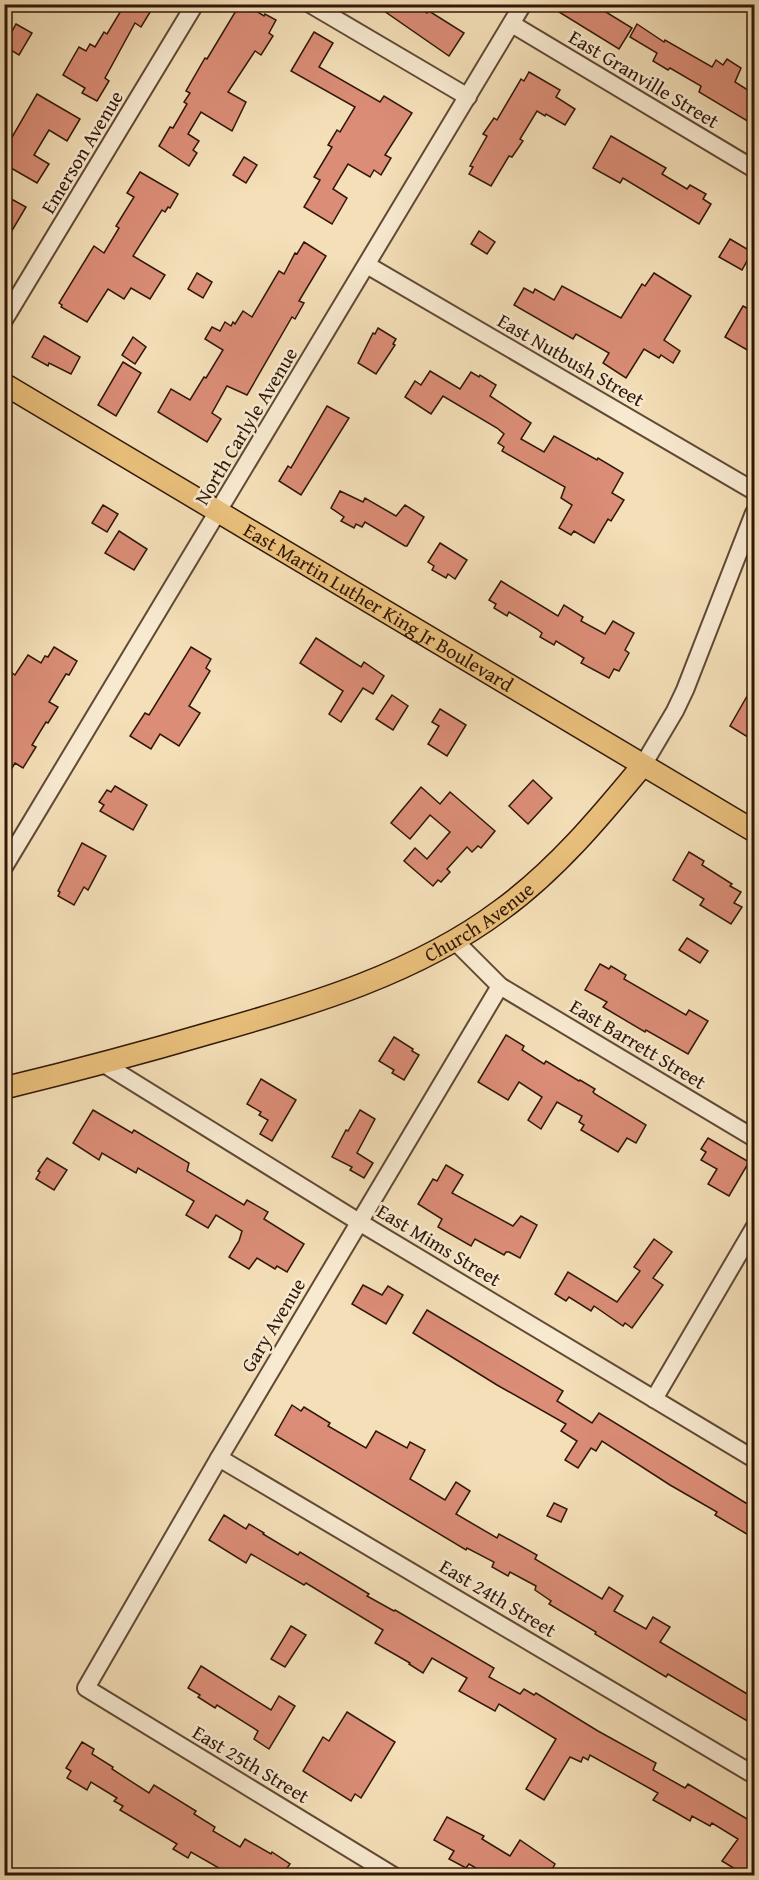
<svg xmlns="http://www.w3.org/2000/svg" width="759" height="1880" font-family="'Gentium Book Plus',serif">
<style>
.building{fill:#db8d77;stroke:#301708;stroke-width:1.5}
.lines{fill:none;stroke-linecap:round;stroke-linejoin:round}
.minor-casing{stroke:#614934;stroke-width:20}
.major-casing{stroke:#301708;stroke-width:24}
.minor{stroke:#f8ead1;stroke-width:16}
.major{stroke:#eac07c;stroke-width:21}
.labels{text-anchor:middle;stroke-width:5;stroke-linejoin:round;paint-order:stroke}
.street-label{font-size:20px;fill:#301708;stroke:#f8ead1}
</style>
<rect width="100%" height="100%" fill="#f4dfb8"/>
<filter id="stains"><feTurbulence type="fractalNoise" baseFrequency=".00333" numOctaves="4"/><feColorMatrix values="0 0 0 0 .2 0 0 0 0 .09 0 0 0 0 .02 0 0 0 .5 -.17"/></filter>
<radialGradient id="worn" r=".72"><stop offset=".6" stop-color="#630" stop-opacity="0"/><stop offset="1" stop-color="#630" stop-opacity=".3"/></radialGradient>
<g class="building">
<polygon points="125,4 143,4 152,9 141,27 135,23 105,78 109,81 97,101 82,93 85,88 63,75 79,47 86,51 90,44 95,47 104,32 107,34"/>
<polygon points="240,4 245,4 264,16 265,14 276,20 269,33 273,36 261,55 255,51 228,92 246,102 232,131 201,112 188,134 199,141 193,150 197,153 189,166 159,146 170,127 173,128 187,104 184,102 190,93 186,91 205,58 207,59"/>
<polygon points="374,4 414,4 427,13 429,11 464,33 449,56"/>
<polygon points="546,4 593,4 632,28 619,49"/>
<polygon points="16,24 32,33 19,55 4,46"/>
<polygon points="637,24 664,42 665,40 712,67 716,60 723,65 727,59 741,68 735,82 754,94 754,125 699,92 701,86 670,68 668,70 653,61 657,53 630,37"/>
<polygon points="314,32 333,43 319,67 380,102 384,96 412,113 385,155 391,158 381,175 374,170 370,177 348,164 333,189 347,198 332,224 304,207 320,180 314,177 332,147 328,145 337,130 340,132 355,107 291,71"/>
<polygon points="529,72 560,90 556,97 575,109 565,125 546,114 545,116 537,111 520,139 523,141 512,157 509,156 491,186 469,174 473,167 470,166 487,136 483,134 494,118 497,120 521,79 524,81"/>
<polygon points="37,94 80,119 67,141 49,130 34,155 49,164 37,183 4,164 4,151"/>
<polygon points="611,136 666,168 662,174 687,189 690,185 706,194 703,199 711,204 699,224 623,178 620,183 593,168"/>
<polygon points="244,157 257,165 246,183 233,175"/>
<polygon points="140,172 178,194 170,208 168,207 165,212 162,210 133,256 165,275 150,299 131,288 124,299 108,289 87,322 61,307 62,305 59,303 94,246 104,253 119,228 116,226 134,197 127,193"/>
<polygon points="4,195 26,207 4,244"/>
<polygon points="479,231 495,242 487,254 471,244"/>
<polygon points="730,239 752,252 742,270 719,257"/>
<polygon points="304,242 326,256 299,301 304,303 295,319 292,317 247,395 227,386 212,413 221,419 207,442 158,412 171,389 190,400 204,377 206,378 223,350 205,339 212,327 220,331 225,322 231,326 233,322 235,324 243,311 252,317 279,271 284,274 295,253 297,254"/>
<polygon points="197,273 212,282 203,298 188,289"/>
<polygon points="654,273 691,296 664,340 680,351 673,363 661,355 659,358 644,349 626,378 603,363 609,353 576,334 573,339 514,305 524,288 533,293 535,289 554,300 562,286 621,318 642,284 645,286"/>
<polygon points="743,306 754,312 754,354 725,337"/>
<polygon points="378,328 396,339 393,344 395,345 376,374 358,363 373,333 375,334"/>
<polygon points="44,336 80,357 71,374 49,363 48,366 32,357"/>
<polygon points="133,337 146,347 135,364 122,355"/>
<polygon points="123,362 141,373 116,416 98,405"/>
<polygon points="430,371 460,389 471,372 479,377 480,375 496,385 490,396 531,423 521,439 544,452 554,436 597,460 598,458 623,473 612,493 624,500 611,521 608,519 594,543 574,531 571,535 559,528 572,505 561,498 565,487 502,451 504,447 498,443 504,434 497,428 443,396 431,414 405,397 415,381 421,385"/>
<polygon points="327,406 349,418 301,495 279,481 288,466 291,468"/>
<polygon points="340,491 363,502 365,498 396,516 405,505 424,517 407,546 405,546 365,522 362,527 356,524 354,528 341,521 344,517 331,508"/>
<polygon points="103,505 118,514 107,532 92,523"/>
<polygon points="119,531 147,549 134,570 105,553"/>
<polygon points="440,543 467,560 455,579 448,574 446,578 432,570 434,566 428,562"/>
<polygon points="501,581 558,616 564,605 583,617 581,621 605,634 613,621 634,633 625,650 629,653 619,671 614,669 609,678 581,663 584,658 556,641 554,645 540,637 542,633 537,629 509,612 507,616 494,608 496,604 489,600"/>
<polygon points="316,638 361,667 364,662 384,676 373,694 363,688 341,722 329,714 343,691 300,663"/>
<polygon points="54,647 77,661 69,675 66,674 49,702 58,707 48,723 46,722 32,745 36,747 23,768 15,763 4,781 4,667 15,675 28,655 41,663 45,656 48,657"/>
<polygon points="191,647 211,659 206,668 210,671 189,706 200,713 179,746 160,734 151,749 130,736 145,713 149,715"/>
<polygon points="754,684 754,741 730,726"/>
<polygon points="392,695 408,706 393,730 376,719"/>
<polygon points="440,709 466,725 447,756 428,744 439,726 432,722"/>
<polygon points="533,780 552,798 528,824 509,806"/>
<polygon points="115,786 147,805 133,830 100,811 104,805 99,802 107,790 111,792"/>
<polygon points="421,787 440,804 450,792 495,831 481,848 478,846 472,852 467,847 447,869 450,872 441,882 438,880 433,886 404,861 415,848 427,859 450,832 430,815 410,839 391,823"/>
<polygon points="82,843 106,856 88,890 84,887 74,905 58,896 60,892 58,891"/>
<polygon points="689,852 704,861 702,865 732,884 730,886 741,892 734,903 742,907 731,924 700,905 704,899 673,880"/>
<polygon points="687,938 708,951 700,963 679,950"/>
<polygon points="600,964 609,969 611,966 626,975 624,979 686,1015 689,1010 708,1021 688,1054 646,1030 645,1032 603,1007 607,1002 585,990"/>
<polygon points="506,1035 524,1046 522,1050 544,1064 546,1061 579,1081 580,1080 595,1089 593,1092 595,1094 646,1125 636,1143 627,1138 618,1152 581,1130 584,1125 579,1122 582,1116 557,1102 541,1129 528,1120 542,1097 519,1082 508,1100 478,1082"/>
<polygon points="394,1037 413,1049 412,1051 419,1055 404,1080 392,1073 394,1070 379,1061"/>
<polygon points="261,1079 296,1100 272,1141 260,1134 268,1120 259,1115 261,1112 247,1104"/>
<polygon points="93,1110 132,1133 134,1130 189,1163 187,1171 244,1205 247,1200 268,1212 264,1219 304,1244 287,1272 277,1266 275,1269 257,1258 249,1269 229,1257 239,1241 242,1231 216,1215 208,1228 186,1215 194,1201 138,1168 136,1173 102,1153 99,1160 73,1143"/>
<polygon points="360,1110 375,1119 357,1153 373,1163 364,1178 350,1170 352,1167 332,1157 346,1130 348,1131"/>
<polygon points="708,1138 749,1162 729,1196 708,1184 717,1169 701,1160 706,1152 701,1149"/>
<polygon points="47,1158 67,1170 54,1190 36,1179 40,1172 38,1171"/>
<polygon points="446,1165 463,1175 452,1193 513,1226 521,1216 537,1225 520,1258 509,1252 506,1252 504,1255 475,1239 471,1246 438,1227 442,1219 418,1204 433,1179 437,1181"/>
<polygon points="654,1239 672,1252 653,1278 663,1285 632,1328 625,1323 623,1326 594,1306 591,1311 569,1297 566,1301 555,1294 568,1272 617,1302 640,1271 634,1267"/>
<polygon points="363,1285 382,1295 388,1286 403,1295 386,1324 352,1304"/>
<polygon points="427,1310 563,1391 557,1401 592,1423 599,1413 754,1508 754,1528 750,1536 715,1515 717,1512 670,1485 602,1441 596,1451 591,1448 578,1468 565,1460 577,1441 561,1431 566,1424 497,1385 413,1333"/>
<polygon points="292,1405 301,1411 304,1407 330,1423 328,1426 366,1448 376,1431 407,1448 410,1442 425,1450 410,1479 445,1500 456,1482 470,1491 456,1514 497,1538 499,1534 537,1555 535,1559 602,1599 609,1587 623,1596 614,1611 646,1629 653,1617 670,1627 660,1642 754,1698 754,1725 668,1674 666,1677 595,1634 596,1632 549,1604 551,1601 535,1590 536,1586 510,1572 508,1576 492,1567 494,1562 467,1548 466,1550 275,1435"/>
<polygon points="554,1503 567,1509 561,1522 547,1516"/>
<polygon points="224,1515 246,1529 249,1524 264,1533 263,1534 298,1555 300,1552 369,1594 367,1596 394,1611 395,1610 494,1668 489,1677 520,1694 524,1689 534,1695 536,1693 598,1731 656,1763 653,1770 685,1788 688,1784 754,1823 754,1875 745,1875 722,1861 738,1839 712,1823 710,1826 692,1816 690,1821 673,1811 653,1800 658,1793 590,1755 588,1760 583,1757 581,1762 570,1757 544,1800 526,1789 556,1739 499,1704 495,1711 459,1691 467,1678 432,1658 423,1673 409,1664 410,1663 375,1643 383,1630 306,1583 304,1585 251,1554 246,1563 209,1540"/>
<polygon points="291,1626 306,1635 285,1667 271,1659"/>
<polygon points="201,1666 271,1710 279,1696 295,1706 269,1749 254,1739 258,1731 217,1705 215,1708 198,1697 200,1695 188,1688"/>
<polygon points="347,1712 395,1742 361,1798 355,1794 351,1801 303,1771 323,1737 329,1741"/>
<polygon points="82,1742 94,1749 92,1754 113,1767 112,1769 149,1793 154,1785 196,1811 194,1814 215,1827 213,1831 240,1847 245,1839 271,1854 272,1852 290,1864 282,1875 231,1875 191,1852 188,1858 173,1849 177,1844 120,1810 123,1806 114,1801 117,1798 91,1782 87,1790 67,1778 71,1771 66,1768"/>
<polygon points="447,1817 484,1836 482,1839 510,1856 520,1840 555,1864 549,1875 539,1875 530,1870 527,1875 488,1875 469,1864 466,1868 449,1859 454,1851 434,1840"/>
</g>
<g class="lines">
<g class="minor-casing">
<g id="minor">
<polyline points="310,4 468,97"/>
<polyline points="512,24 754,169"/>
<polyline points="367,265 754,491"/>
<polyline points="4,320 195,4"/>
<polyline points="643,765 675,711 685,690 754,513"/>
<polyline points="4,867 523,4"/>
<polyline points="455,941 500,986 754,1138"/>
<polyline points="104,1064 359,1222 754,1459"/>
<polyline points="654,1399 754,1228"/>
<polyline points="219,1458 754,1775"/>
<polyline points="394,1876 86,1688 219,1458 500,986"/>
</g>
</g>
<g class="major-casing">
<g id="major">
<path id="s1" d="M 4,384 L 754,831"/>
<path id="s2" d="M 4,1088 C 74,1071 142,1053 210,1033 C 310,1005 417,973 501,910 C 556,870 600,817 643,765"/>
</g>
</g>
<use href="#minor" class="minor"/>
<use href="#major" class="major"/>
</g>
<g class="labels">
<g class="street-label">
<text transform="translate(644 79) rotate(31)" y="7">East Granville Street</text>
<text transform="translate(82 152) rotate(-59)" y="7">Emerson Avenue</text>
<text transform="translate(571 360) rotate(30)" y="7">East Nutbush Street</text>
<text transform="translate(246 426) rotate(-59)" y="7">North Carlyle Avenue</text>
<text dy="7" stroke="none"><textPath href="#s1" startOffset="436">East Martin Luther King Jr Boulevard</textPath></text>
<text dy="7" stroke="none"><textPath href="#s2" startOffset="506">Church Avenue</textPath></text>
<text transform="translate(638 1044) rotate(31)" y="7">East Barrett Street</text>
<text transform="translate(439 1245) rotate(31)" y="7">East Mims Street</text>
<text transform="translate(273 1325) rotate(-59)" y="7">Gary Avenue</text>
<text transform="translate(498 1598) rotate(31)" y="7">East 24th Street</text>
<text transform="translate(251 1764) rotate(31)" y="7">East 25th Street</text>
</g>
</g>
<rect width="759" height="1880" fill="none" stroke="#f4dfb8" stroke-width="24"/>
<rect x="6" y="6" width="747" height="1868" fill="none" stroke="#301708" stroke-width="3"/>
<rect x="12" y="12" width="735" height="1856" fill="none" stroke="#301708" stroke-width="1.5"/>
<rect width="100%" height="100%" filter="url(#stains)"/>
<rect width="100%" height="100%" fill="url(#worn)"/>
</svg>
